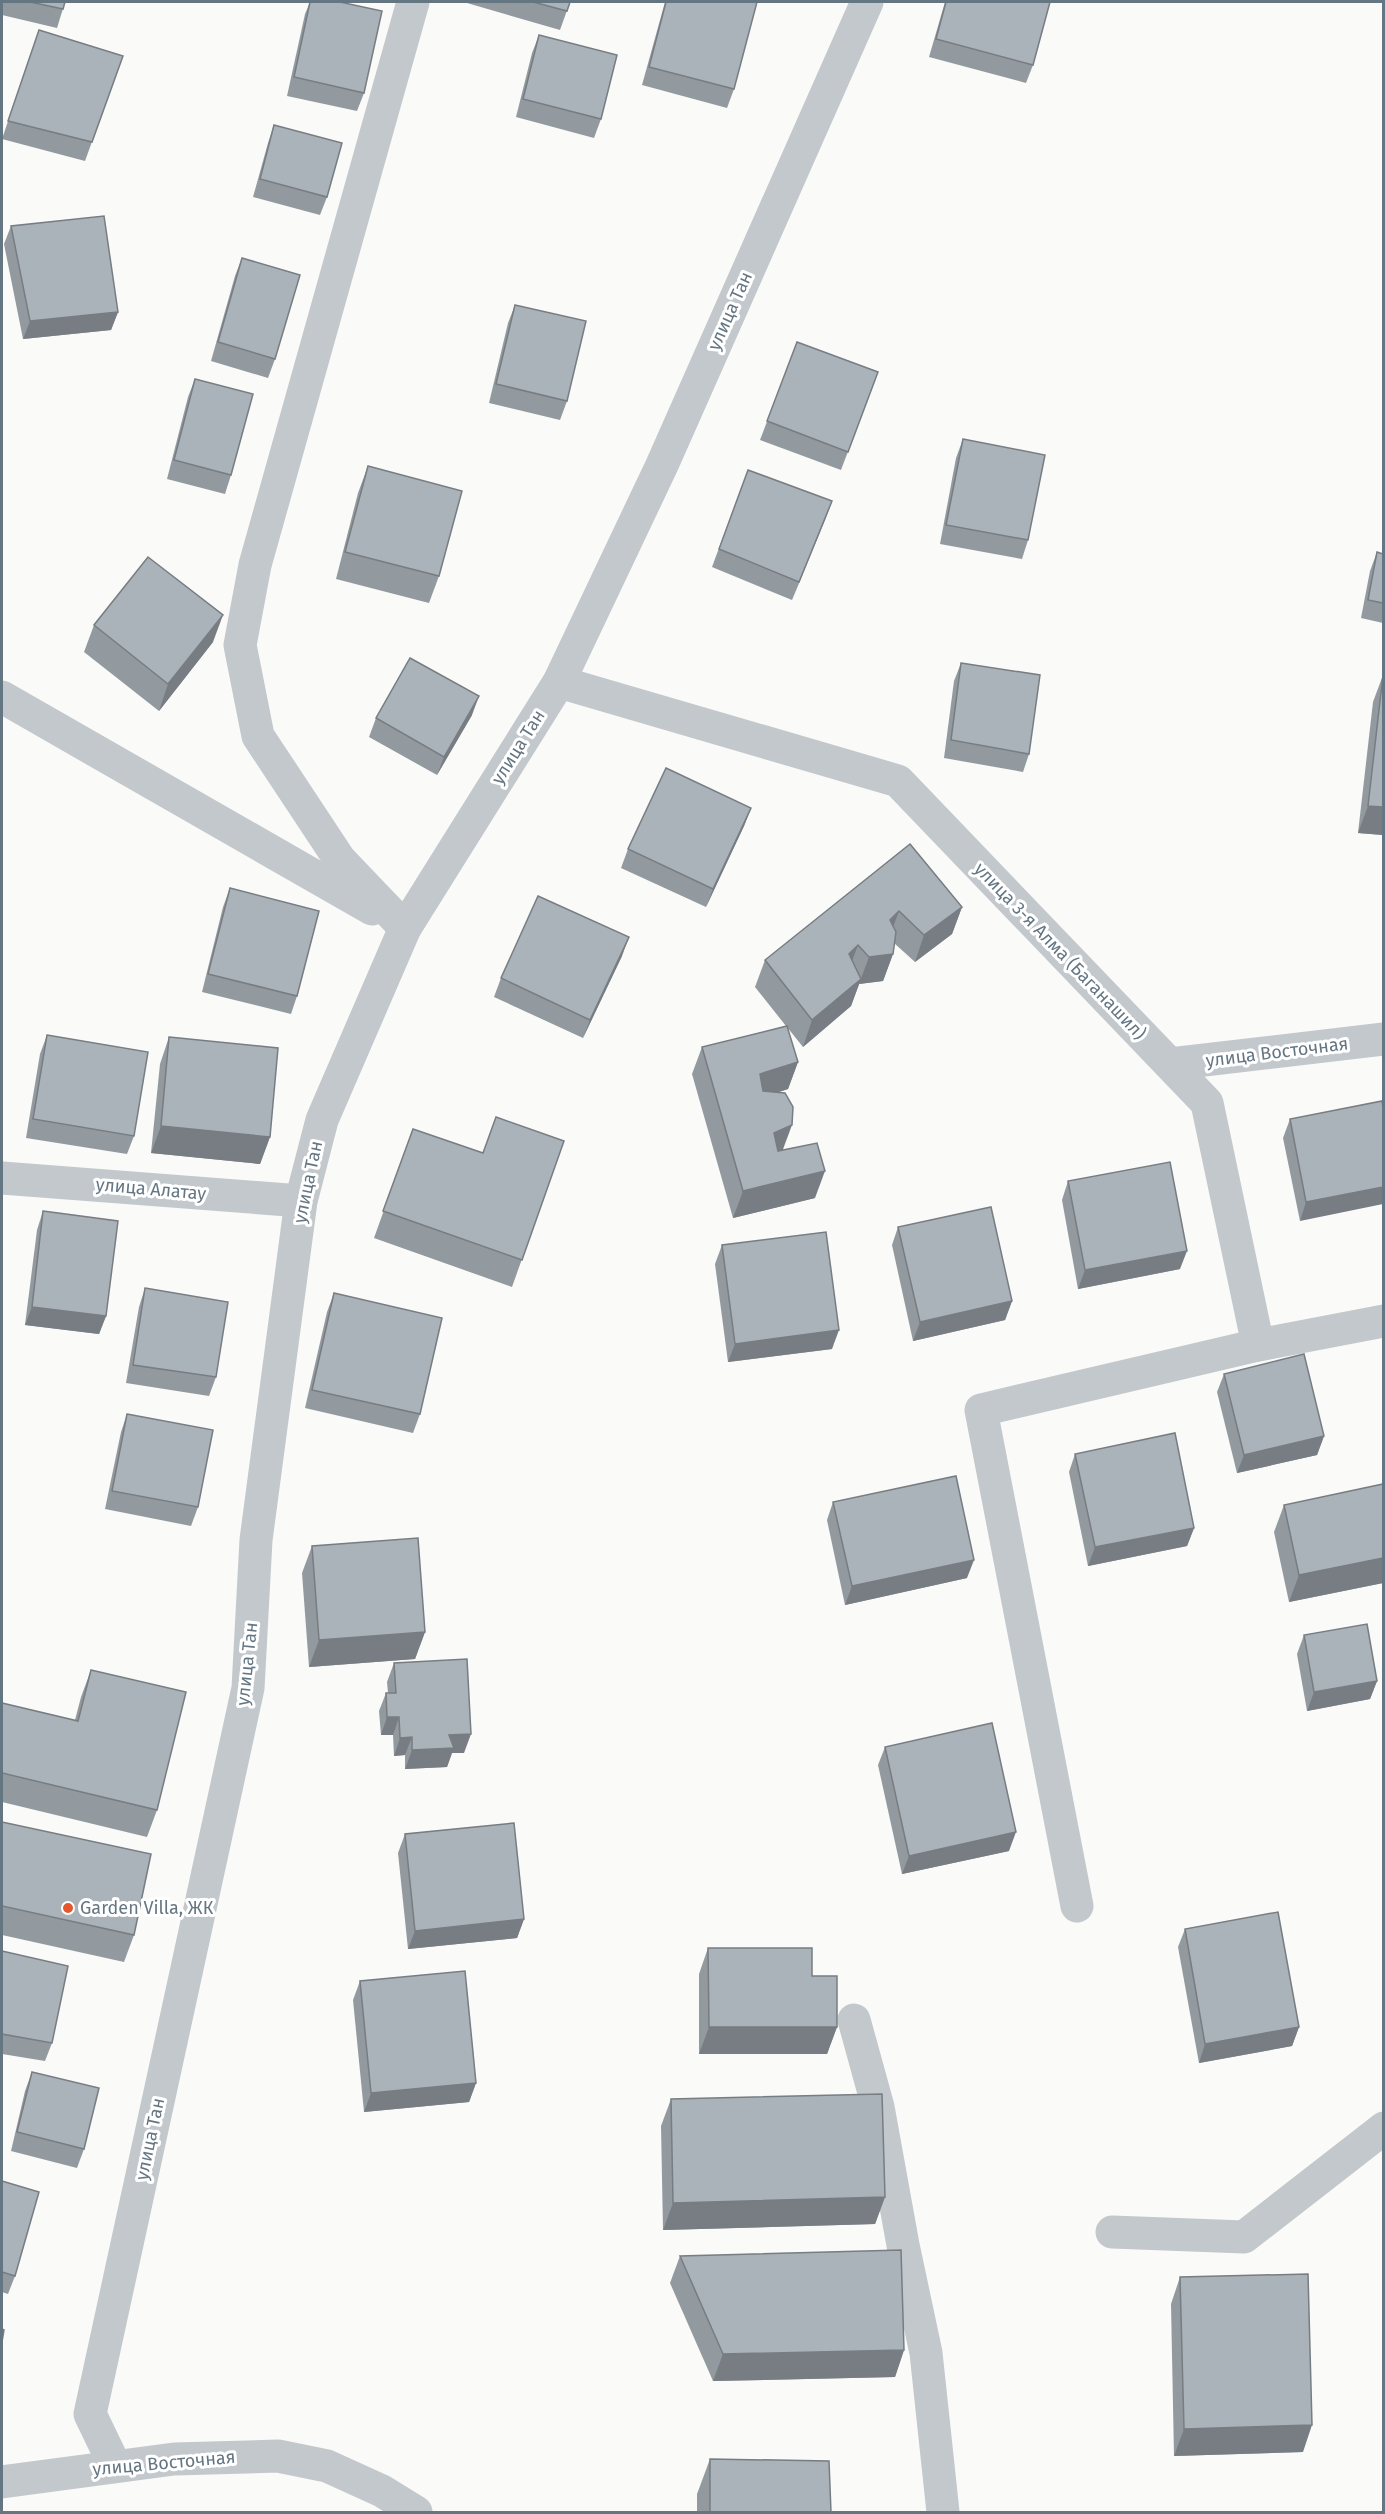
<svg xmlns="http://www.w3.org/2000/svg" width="1385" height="2514" font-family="'Fira Sans',sans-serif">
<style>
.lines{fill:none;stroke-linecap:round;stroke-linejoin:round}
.minor{stroke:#c3c8cc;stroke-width:33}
.wall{fill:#929a9f}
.shaded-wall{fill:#777d82}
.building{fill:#aab3b9;stroke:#777d82;stroke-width:1.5}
.poi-dot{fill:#e4572e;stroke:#fff;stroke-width:2}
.labels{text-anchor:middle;stroke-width:6;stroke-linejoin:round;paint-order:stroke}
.street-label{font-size:18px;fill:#657683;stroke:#fff}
.poi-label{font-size:18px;fill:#657683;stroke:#fff;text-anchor:start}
</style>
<rect width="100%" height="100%" fill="#fafaf8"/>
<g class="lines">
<g class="minor">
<polyline points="559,682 898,781 1207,1103 1258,1345 1384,1321"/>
<polyline points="2,697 372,909"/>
<polyline points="405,928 340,860 258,736 240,645 255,565 413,2"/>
<polyline points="1170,1064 1384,1039"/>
<polyline points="2,1178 301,1201"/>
<polyline points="1077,1906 981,1410 1258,1345"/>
<polyline points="854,2020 878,2107 903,2245 926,2353 943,2512"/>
<polyline points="1112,2232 1244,2237 1384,2128"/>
<polyline points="115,2466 90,2414 248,1688 256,1540 301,1201 322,1120 405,928 559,682 662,465 867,2"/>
<polyline points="2,2482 174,2459 278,2456 327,2466 382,2491 416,2512"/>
</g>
</g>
<g class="wall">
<polygon points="2,2 65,2 57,28 2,15"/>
<polygon points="310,2 340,2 364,93 357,111 287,96 305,14"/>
<polygon points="467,2 570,2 560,30 467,3"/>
<polygon points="665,2 754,2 734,89 727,108 642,85"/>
<polygon points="945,2 1050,2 1033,65 1026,83 929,57"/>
<polygon points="39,30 123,56 85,161 2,139"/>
<polygon points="539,35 601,119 594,138 516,117 532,53"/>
<polygon points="274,125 327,197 320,215 253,197 268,143"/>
<polygon points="11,226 118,312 111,330 23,339 4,244"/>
<polygon points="242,258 275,359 268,378 211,361 235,276"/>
<polygon points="515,305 567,401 560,420 489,403 508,323"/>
<polygon points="797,342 878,372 841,470 760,440"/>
<polygon points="195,379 231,475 225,494 167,479 188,397"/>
<polygon points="963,439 1028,540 1022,559 940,544 956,458"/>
<polygon points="368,466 439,576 429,603 336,579 358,493"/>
<polygon points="748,470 832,501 792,600 712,567"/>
<polygon points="1377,552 1383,554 1383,623 1361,618 1370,571"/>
<polygon points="94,625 213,642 159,711 84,652"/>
<polygon points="961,663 1029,754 1023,772 944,758 954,681"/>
<polygon points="1383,675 1383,835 1358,833 1373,702"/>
<polygon points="472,715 437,775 369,737 376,718"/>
<polygon points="751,808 744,826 706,907 621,868 628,849"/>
<polygon points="910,844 962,907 952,934 915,962 894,943 893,954 883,981 859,984 851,1006 803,1047 787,1027 798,1062 788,1089 779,1092 783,1150 815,1198 733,1218 692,1074 702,1047 786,1026 755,987 765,960"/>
<polygon points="230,888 297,996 291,1014 202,992 223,907"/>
<polygon points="622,956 583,1038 494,997 501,978"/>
<polygon points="47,1035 134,1136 127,1154 26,1138 40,1054"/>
<polygon points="169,1037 270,1137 260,1164 151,1153 160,1064"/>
<polygon points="1382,1101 1300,1221 1283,1138 1290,1119"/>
<polygon points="413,1129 483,1153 564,1141 512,1287 374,1238"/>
<polygon points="1068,1181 1180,1269 1078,1289 1062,1200"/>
<polygon points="43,1211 106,1316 99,1334 25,1325 37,1230"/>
<polygon points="898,1227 1012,1301 1005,1320 913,1341 892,1245"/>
<polygon points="722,1245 832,1349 728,1362 715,1264"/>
<polygon points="145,1288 216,1377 209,1396 126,1383 139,1307"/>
<polygon points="334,1293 420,1414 413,1433 305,1408 327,1312"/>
<polygon points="1224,1374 1324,1436 1317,1455 1237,1473 1217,1392"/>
<polygon points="127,1414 198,1507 191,1526 105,1509 121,1432"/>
<polygon points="1075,1454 1194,1528 1187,1546 1088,1566 1069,1472"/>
<polygon points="1383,1484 1383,1583 1289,1602 1274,1532 1284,1505"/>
<polygon points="833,1502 967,1578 845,1605 827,1520"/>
<polygon points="312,1546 425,1632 415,1659 309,1667 302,1573"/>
<polygon points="1304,1635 1377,1681 1370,1699 1307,1711 1297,1654"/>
<polygon points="394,1663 464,1753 452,1753 447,1767 405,1769 405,1755 394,1756 393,1735 381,1735 379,1711 386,1693 388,1693 387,1682"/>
<polygon points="91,1670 157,1810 147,1837 2,1802 2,1703 75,1720 81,1697"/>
<polygon points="885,1747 1009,1851 902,1874 878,1765"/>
<polygon points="2,1822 134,1935 124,1962 2,1935"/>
<polygon points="405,1834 524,1919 517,1938 408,1949 398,1853"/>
<polygon points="1185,1929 1299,2027 1292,2046 1199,2063 1178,1947"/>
<polygon points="708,1948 812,1976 837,2027 827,2054 699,2054 699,1974"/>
<polygon points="2,1951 52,2043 45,2061 2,2054"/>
<polygon points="360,1981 476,2083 469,2102 364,2112 353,2000"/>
<polygon points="32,2072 84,2149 77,2168 11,2151 25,2091"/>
<polygon points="671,2099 885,2197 875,2224 663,2230 661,2126"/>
<polygon points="2,2181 15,2276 8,2294 2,2292"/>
<polygon points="680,2256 904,2350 895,2377 713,2381 670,2283"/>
<polygon points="1180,2277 1303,2452 1174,2456 1171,2304"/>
<polygon points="710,2459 831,2512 697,2512 697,2494"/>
</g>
<g class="shaded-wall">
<polygon points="118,312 111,330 23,339 30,321"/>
<polygon points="832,501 825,520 792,600 799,582"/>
<polygon points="223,615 213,642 159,711 168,684"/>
<polygon points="479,696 472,715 437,775 444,757"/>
<polygon points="1368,806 1383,807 1383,835 1358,833"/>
<polygon points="751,808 744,826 706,907 713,889"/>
<polygon points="962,907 952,934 915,962 924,935"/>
<polygon points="899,911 889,938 890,920"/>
<polygon points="629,937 622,956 583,1038 590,1020"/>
<polygon points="858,945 848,972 849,954"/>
<polygon points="893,954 883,981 859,984 869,957"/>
<polygon points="861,979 851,1006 803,1047 812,1020"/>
<polygon points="798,1062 788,1089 750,1101 760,1074"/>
<polygon points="792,1125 782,1152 765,1160 774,1133"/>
<polygon points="161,1126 270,1137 260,1164 151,1153"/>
<polygon points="825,1171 815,1198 733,1218 743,1191"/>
<polygon points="1383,1187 1383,1204 1300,1221 1306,1202"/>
<polygon points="1187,1251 1180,1269 1078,1289 1085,1270"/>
<polygon points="1012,1301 1005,1320 913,1341 920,1322"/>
<polygon points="32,1307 106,1316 99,1334 25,1325"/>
<polygon points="839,1330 832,1349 728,1362 735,1344"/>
<polygon points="1324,1436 1317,1455 1237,1473 1244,1455"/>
<polygon points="1194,1528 1187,1546 1088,1566 1095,1547"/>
<polygon points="1383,1558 1383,1583 1289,1602 1299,1575"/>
<polygon points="974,1560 967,1578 845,1605 852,1586"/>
<polygon points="425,1632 415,1659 309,1667 319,1640"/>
<polygon points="1377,1681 1370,1699 1307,1711 1314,1692"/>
<polygon points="387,1717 399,1717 393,1735 381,1735"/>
<polygon points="471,1734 464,1753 452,1753 447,1767 405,1769 412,1750 449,1735"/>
<polygon points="412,1737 405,1755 394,1756 400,1738"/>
<polygon points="1016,1832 1009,1851 902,1874 909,1856"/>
<polygon points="524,1919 517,1938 408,1949 415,1931"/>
<polygon points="709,2027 837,2027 827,2054 699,2054"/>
<polygon points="1299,2027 1292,2046 1199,2063 1205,2044"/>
<polygon points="476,2083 469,2102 364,2112 371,2093"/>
<polygon points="885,2197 875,2224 663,2230 673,2203"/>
<polygon points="904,2350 895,2377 713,2381 723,2354"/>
<polygon points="1312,2425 1303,2452 1174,2456 1184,2429"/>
</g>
<g class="building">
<polygon points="30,2 65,2 63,9"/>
<polygon points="310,2 340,2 382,11 364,93 294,77"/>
<polygon points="533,2 570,2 567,11"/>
<polygon points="666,2 757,2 734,89 649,67"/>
<polygon points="946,2 1050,2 1033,65 936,39"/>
<polygon points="39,30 123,56 92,142 8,121"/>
<polygon points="539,35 617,55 601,119 523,99"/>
<polygon points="274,125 342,143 327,197 260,179"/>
<polygon points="104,216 118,312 30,321 11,226"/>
<polygon points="242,258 300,275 275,359 218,342"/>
<polygon points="515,305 586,321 567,401 496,384"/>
<polygon points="797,342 878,372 848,452 767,421"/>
<polygon points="195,379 253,394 231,475 174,460"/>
<polygon points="963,439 1045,455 1028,540 946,525"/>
<polygon points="368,466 462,491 439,576 345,552"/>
<polygon points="748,470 832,501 799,582 719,549"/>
<polygon points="1377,552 1383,554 1383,603 1368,600"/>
<polygon points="148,557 223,615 168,684 94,625"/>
<polygon points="410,658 479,696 444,757 376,718"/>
<polygon points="961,663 1040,675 1029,754 951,740"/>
<polygon points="1383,675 1383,807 1368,806"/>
<polygon points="666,768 751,808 713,889 628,849"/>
<polygon points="910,844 962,907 924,935 899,911 890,920 896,932 893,954 869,957 858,945 849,954 861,979 812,1020 765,960"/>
<polygon points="230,888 319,911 297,996 208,974"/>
<polygon points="538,896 629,937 590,1020 501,978"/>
<polygon points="787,1026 798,1062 760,1074 763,1091 785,1093 793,1107 792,1125 774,1133 778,1151 817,1143 825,1171 743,1191 702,1047"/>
<polygon points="47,1035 148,1052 134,1136 33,1119"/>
<polygon points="169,1037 278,1048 270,1137 161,1126"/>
<polygon points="1382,1101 1383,1108 1383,1187 1306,1202 1290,1119"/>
<polygon points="496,1117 564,1141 522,1260 383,1211 413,1129 483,1153"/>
<polygon points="1170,1162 1187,1251 1085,1270 1068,1181"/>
<polygon points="991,1207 1012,1301 920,1322 898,1227"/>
<polygon points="43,1211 118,1221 106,1316 32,1307"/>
<polygon points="826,1232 839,1330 735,1344 722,1245"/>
<polygon points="145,1288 228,1302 216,1377 133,1365"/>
<polygon points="334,1293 442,1318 420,1414 312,1390"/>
<polygon points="1304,1354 1324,1436 1244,1455 1224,1374"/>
<polygon points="127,1414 213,1430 198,1507 112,1491"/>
<polygon points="1175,1433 1194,1528 1095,1547 1075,1454"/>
<polygon points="956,1476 974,1560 852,1586 833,1502"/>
<polygon points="1383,1484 1383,1558 1299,1575 1284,1505"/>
<polygon points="418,1538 425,1632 319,1640 312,1546"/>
<polygon points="1367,1624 1377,1681 1314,1692 1304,1635"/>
<polygon points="467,1659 471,1734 449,1735 454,1748 412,1750 412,1737 400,1738 399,1717 387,1717 386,1693 396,1693 394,1663"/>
<polygon points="91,1670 186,1692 157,1810 2,1773 2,1703 78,1721"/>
<polygon points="992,1723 1016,1832 909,1856 885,1747"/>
<polygon points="2,1822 151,1854 134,1935 2,1906"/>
<polygon points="514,1823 524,1919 415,1931 405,1834"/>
<polygon points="1278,1912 1299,2027 1205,2044 1185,1929"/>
<polygon points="708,1948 812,1948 812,1976 837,1976 837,2027 709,2027"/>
<polygon points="2,1951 68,1966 52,2043 2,2034"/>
<polygon points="465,1971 476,2083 371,2093 360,1981"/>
<polygon points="32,2072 99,2088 84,2149 17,2132"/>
<polygon points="882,2094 885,2197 673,2203 671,2099"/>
<polygon points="2,2181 39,2192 15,2276 2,2272"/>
<polygon points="901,2250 904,2350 723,2354 680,2256"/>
<polygon points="1308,2274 1312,2425 1184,2429 1180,2277"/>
<polygon points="2,2329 4,2330 2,2342"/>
<polygon points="710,2459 829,2461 831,2512 710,2512"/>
</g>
<circle class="poi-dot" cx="68" cy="1908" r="6"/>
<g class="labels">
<g class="street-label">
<text transform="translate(730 311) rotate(-66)" y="6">улица Тан</text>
<text transform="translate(518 747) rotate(-58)" y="6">улица Тан</text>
<text transform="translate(1060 951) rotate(46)" y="6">улица 3-я Алма (Баганашил)</text>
<text transform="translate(1277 1052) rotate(-7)" y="6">улица Восточная</text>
<text transform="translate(308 1182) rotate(-78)" y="6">улица Тан</text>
<text transform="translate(151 1189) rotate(5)" y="6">улица Алатау</text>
<text transform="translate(247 1664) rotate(-84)" y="6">улица Тан</text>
<text transform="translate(150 2139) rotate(-78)" y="6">улица Тан</text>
<text transform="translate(164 2463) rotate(-5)" y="6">улица Восточная</text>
</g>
<g class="poi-label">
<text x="80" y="1914">Garden Villa, ЖК</text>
</g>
</g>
<rect width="1385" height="2514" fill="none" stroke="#657683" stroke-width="6"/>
</svg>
